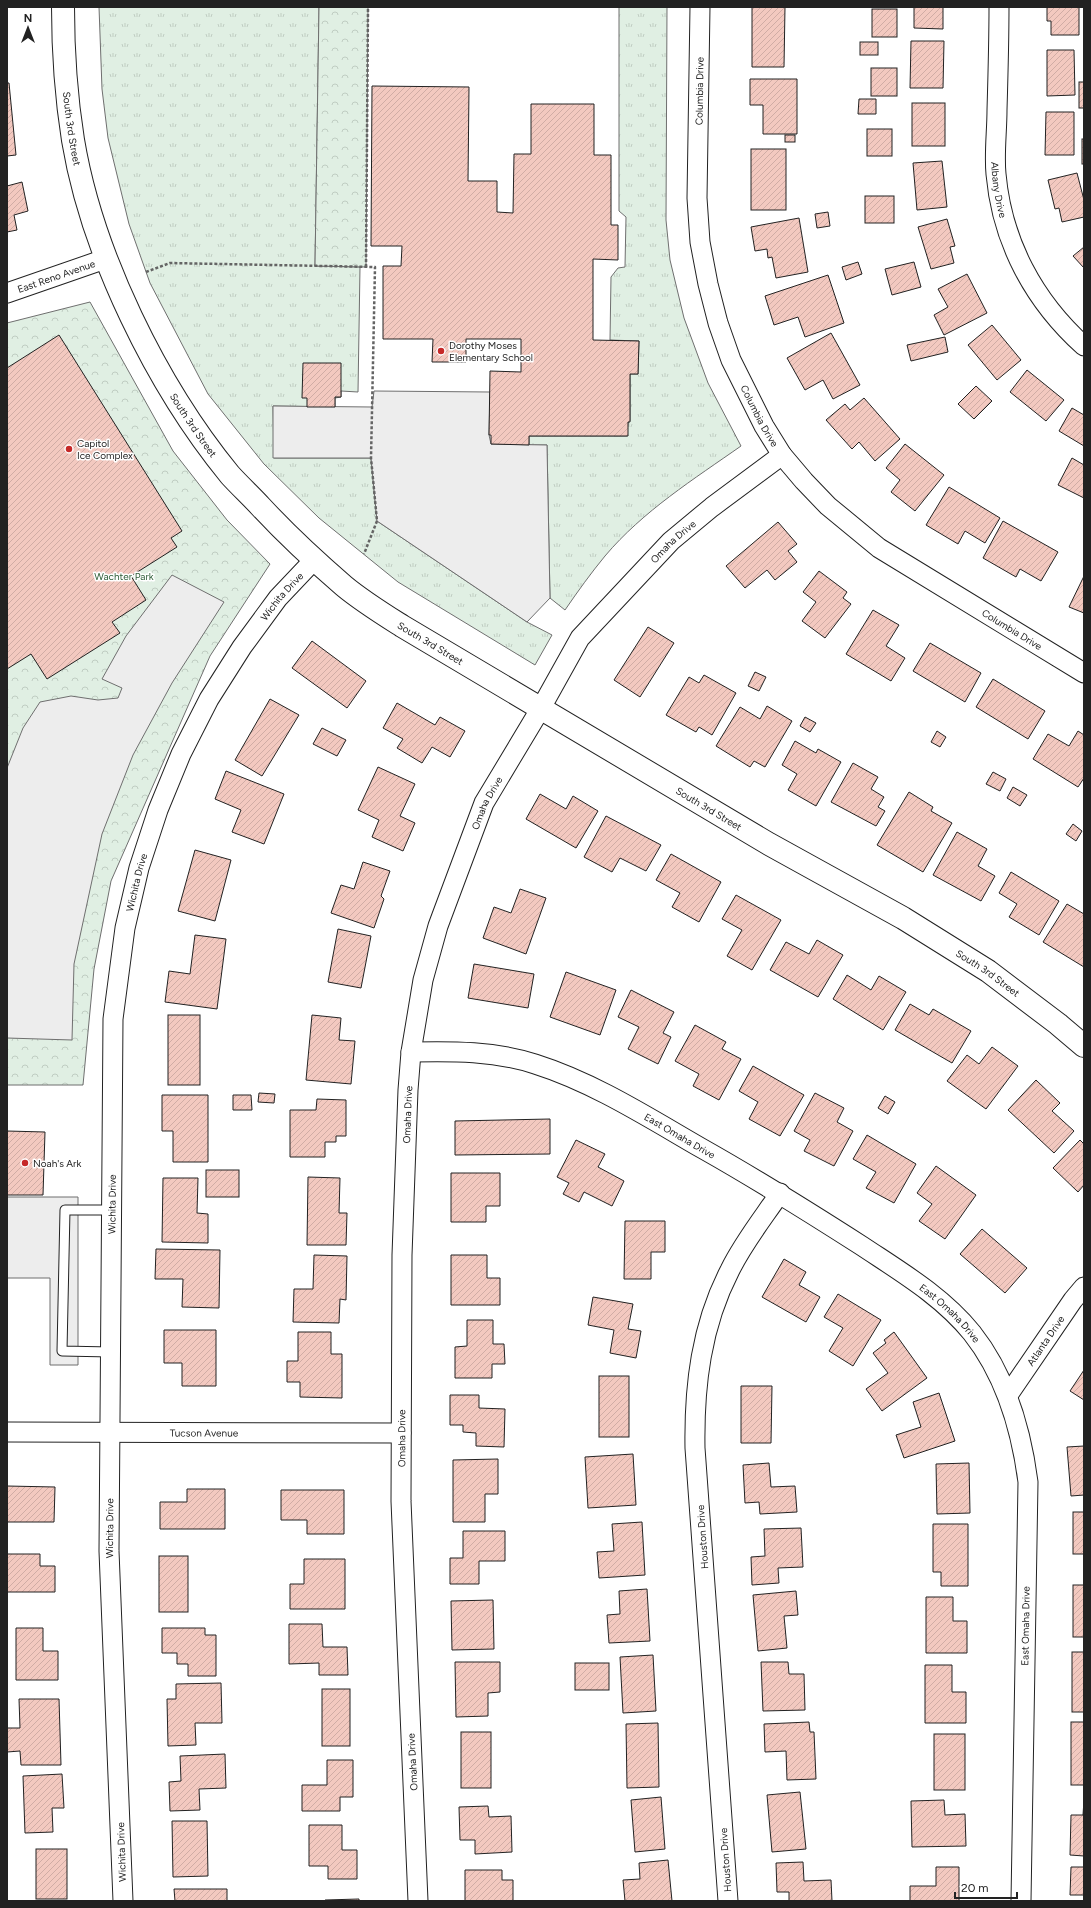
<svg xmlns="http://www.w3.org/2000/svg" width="1091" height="1908" font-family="Figtree,sans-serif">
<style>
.grass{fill:url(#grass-tufts);stroke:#6f6f6f}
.forest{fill:url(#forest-crowns);stroke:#6f6f6f}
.parking{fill:#ededed;stroke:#6f6f6f}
.building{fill:url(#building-hatch);stroke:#222}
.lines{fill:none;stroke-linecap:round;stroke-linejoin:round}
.service-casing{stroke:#222;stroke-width:11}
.minor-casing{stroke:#222;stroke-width:21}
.tertiary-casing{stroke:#222;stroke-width:24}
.path{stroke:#646464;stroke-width:2.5;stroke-dasharray:3 2;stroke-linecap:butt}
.service{stroke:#fff;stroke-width:9}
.minor{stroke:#fff;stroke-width:19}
.tertiary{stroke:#fff;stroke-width:22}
.poi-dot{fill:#c62828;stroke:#fff;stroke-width:1.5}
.labels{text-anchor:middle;stroke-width:3;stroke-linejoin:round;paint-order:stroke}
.street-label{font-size:10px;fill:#222;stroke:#fff}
.poi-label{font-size:10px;fill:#222;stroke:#fff;text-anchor:start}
.park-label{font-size:10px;fill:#2f5e38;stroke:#fff}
</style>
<defs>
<pattern id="grass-tufts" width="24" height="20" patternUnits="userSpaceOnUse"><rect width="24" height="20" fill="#e0efe3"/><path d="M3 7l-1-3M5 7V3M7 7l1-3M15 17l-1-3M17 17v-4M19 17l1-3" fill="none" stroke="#c0cdc2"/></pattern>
<pattern id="forest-crowns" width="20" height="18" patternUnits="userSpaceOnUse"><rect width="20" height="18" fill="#e0efe3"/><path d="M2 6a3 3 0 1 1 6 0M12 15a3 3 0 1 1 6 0" fill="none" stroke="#c0cdc2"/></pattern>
<pattern id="building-hatch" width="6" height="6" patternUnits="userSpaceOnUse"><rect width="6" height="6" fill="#f3c9c0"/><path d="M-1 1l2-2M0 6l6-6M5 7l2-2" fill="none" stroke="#d0aca5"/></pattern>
</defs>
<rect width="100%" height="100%" fill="#fff"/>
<g class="grass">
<polygon points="99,7 319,7 315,266 360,267 358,392 341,391 341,397 335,398 335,407 273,406 274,458 371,458 377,521 527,622 552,635 535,665 398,582 319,518 264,464 208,394 150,283 129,224 108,138 102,89"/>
<path d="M 619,7 L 667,7 L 666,220 L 670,260 L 684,318 L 708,383 L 741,446 C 694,479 643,511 605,556 C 591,573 578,591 565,610 L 550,598 L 547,445 L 529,445 L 529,436 L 627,436 L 628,422 L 630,421 L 630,374 L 638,374 L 639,341 L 610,340 L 611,277 L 618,268 L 625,267 L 626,217 L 619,211 Z"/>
</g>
<g class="forest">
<polygon points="319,7 368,7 366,267 315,266"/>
<polygon points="90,302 173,451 227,520 270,564 210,656 111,881 94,969 83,1085 7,1085 7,323"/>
</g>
<g class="parking">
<polygon points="374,391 490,392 489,435 491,444 547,445 550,598 527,622 377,521 371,458 273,458 273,406 372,407"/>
<polygon points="172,575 224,602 172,683 133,755 102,834 74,964 72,1040 7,1038 7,768 23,728 40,702 71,696 98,700 118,698 122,688 102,679 126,636"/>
<polygon points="7,1197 78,1197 78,1365 50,1365 50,1278 7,1278"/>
</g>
<g class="building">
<polygon points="752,7 785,7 784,67 752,67"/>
<polygon points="914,7 943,7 943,29 914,28"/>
<polygon points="1047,7 1079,7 1079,35 1051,35 1051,21 1047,21"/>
<rect x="872" y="9" width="25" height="28"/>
<polygon points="911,41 944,41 943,88 910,88"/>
<rect x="860" y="42" width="18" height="13"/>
<polygon points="1047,50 1074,50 1075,95 1047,96"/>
<rect x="871" y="68" width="26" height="28"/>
<polygon points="750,79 797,79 797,134 763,134 763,105 750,105"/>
<rect x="1079" y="82" width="5" height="26"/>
<polygon points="7,83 9,83 16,155 7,156"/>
<polygon points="372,86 469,87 468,181 497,181 497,212 513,213 514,154 531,154 531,104 594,104 594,155 611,155 611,225 618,225 618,260 593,259 593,340 639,341 638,374 630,374 630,422 628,422 628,436 529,436 529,445 491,444 491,435 489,435 490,371 521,372 521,339 466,339 466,362 432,362 433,339 383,339 383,266 401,266 402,246 371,246"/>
<polygon points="859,99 876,99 876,114 858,114"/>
<rect x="912" y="103" width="33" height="43"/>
<polygon points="1046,112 1074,112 1074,155 1045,155"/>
<rect x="867" y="129" width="25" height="27"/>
<rect x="785" y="135" width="10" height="7"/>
<rect x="1082" y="139" width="2" height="25"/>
<rect x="751" y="149" width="35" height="61"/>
<polygon points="942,161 947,207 917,210 913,163"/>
<polygon points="1077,173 1084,200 1084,217 1062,222 1059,208 1055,209 1048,180"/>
<polygon points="22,182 28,211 14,215 17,230 7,232 7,186"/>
<rect x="865" y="196" width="29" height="27"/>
<polygon points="828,212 830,226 817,228 815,214"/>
<polygon points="799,218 808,272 776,278 772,257 768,258 767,249 755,251 751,227"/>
<polygon points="947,219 955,246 950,247 954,263 931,269 918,227"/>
<polygon points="1084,247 1084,268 1073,256"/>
<polygon points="858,262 862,274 846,280 842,267"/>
<polygon points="914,262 921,287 892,295 885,269"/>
<polygon points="967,274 987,313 944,335 934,315 948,307 938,289"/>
<polygon points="828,275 844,323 805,337 798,317 774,325 765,296"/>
<polygon points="992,325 1021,360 997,380 968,345"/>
<polygon points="831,333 860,385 833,399 823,380 805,390 787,358"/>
<polygon points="59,335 182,531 171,538 177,547 131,576 146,600 112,622 120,633 47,679 31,654 7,669 7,368"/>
<polygon points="945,337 948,352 911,361 907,345"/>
<polygon points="303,363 341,363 341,397 335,397 335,407 307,407 307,398 302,398"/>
<polygon points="1027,370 1064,400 1046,421 1010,392"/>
<polygon points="976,386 992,401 974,419 958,404"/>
<polygon points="864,398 900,439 875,461 859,442 852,449 826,420 845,404 850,410"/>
<polygon points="1072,408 1084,415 1084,446 1059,431"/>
<polygon points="905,444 944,475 915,511 891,492 900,480 886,468"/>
<polygon points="1072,458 1084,465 1084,498 1058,485"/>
<polygon points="949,487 1000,518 985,543 965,531 958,544 926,525"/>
<polygon points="1003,521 1058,552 1041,581 1020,569 1016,577 983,558"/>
<polygon points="778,522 797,544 788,551 797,562 775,580 767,570 745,588 726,566"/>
<polygon points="819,571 847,592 843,598 851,604 825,638 802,621 816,602 803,592"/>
<polygon points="1084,576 1084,613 1069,607"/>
<polygon points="873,610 899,625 886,646 905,658 891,681 846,654"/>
<polygon points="648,627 674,643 640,697 614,680"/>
<polygon points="312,641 366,681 347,708 292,668"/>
<polygon points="930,643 981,673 965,702 913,671"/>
<polygon points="755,672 766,677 759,691 748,686"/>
<polygon points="704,675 736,693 712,735 699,727 696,732 666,715 689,677 699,683"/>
<polygon points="993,679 1045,711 1028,739 976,707"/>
<polygon points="270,699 299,715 262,776 235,760"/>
<polygon points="397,703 435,725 440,717 465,731 450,757 432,747 422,763 397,748 403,739 383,728"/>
<polygon points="767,706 792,721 765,767 754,761 750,767 716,746 740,707 760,719"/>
<polygon points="805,717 816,723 810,732 800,726"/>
<polygon points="322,728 346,740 337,756 313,744"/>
<polygon points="937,731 946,737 940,747 931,742"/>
<polygon points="1078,731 1084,735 1084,778 1078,787 1033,759 1048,734 1069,746"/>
<polygon points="795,741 816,753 818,749 841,762 816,806 788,790 797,774 782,765"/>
<polygon points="853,763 878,777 871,789 884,797 878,807 885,811 876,826 831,802"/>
<polygon points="378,767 415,784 400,816 415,823 403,851 372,837 379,820 358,810"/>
<polygon points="226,771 284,794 264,844 232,832 241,810 215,799"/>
<polygon points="993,772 1006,779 1000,791 986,784"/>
<polygon points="1013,787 1027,795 1020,806 1007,798"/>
<polygon points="909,792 933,807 931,811 952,823 923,872 877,845"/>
<polygon points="540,794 566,809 573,796 598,811 576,848 526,819"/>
<polygon points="606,816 661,845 646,871 620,858 612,872 584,857"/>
<polygon points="1073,824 1082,831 1076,841 1066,834"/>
<polygon points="957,832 987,849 978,866 995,876 981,901 933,875"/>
<polygon points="195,850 231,860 215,921 178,911"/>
<polygon points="671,854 721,882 699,922 672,907 680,893 656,880"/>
<polygon points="363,862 390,871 381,896 384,899 374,928 331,913 341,885 354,889"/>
<polygon points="1011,872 1059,901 1039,935 1009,917 1017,904 999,893"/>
<polygon points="520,889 546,898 526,954 483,938 494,907 511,913"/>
<polygon points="736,895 781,920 752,970 727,956 742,930 722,919"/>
<polygon points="1067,904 1084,914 1084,967 1043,942"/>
<polygon points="338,929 371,936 361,988 328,982"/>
<polygon points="195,935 226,939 217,1009 165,1002 169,971 190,974"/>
<polygon points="817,940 843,955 818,997 770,970 786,942 809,954"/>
<polygon points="474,964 534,974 528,1008 468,998"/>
<polygon points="566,972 616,990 600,1035 550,1017"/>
<polygon points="847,975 871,990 879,976 906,992 883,1030 833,999"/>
<polygon points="631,990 674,1012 663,1033 671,1037 658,1064 628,1049 639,1027 618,1017"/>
<polygon points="910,1004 929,1015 933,1009 971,1031 952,1063 895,1030"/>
<rect x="168" y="1015" width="32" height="70"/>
<polygon points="312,1015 341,1018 339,1040 355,1041 351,1084 306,1080"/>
<polygon points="695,1025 726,1042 722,1049 741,1059 719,1100 693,1086 699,1074 675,1061"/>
<polygon points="992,1047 1018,1066 986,1109 947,1081 967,1055 979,1064"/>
<polygon points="753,1066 804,1095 780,1136 749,1119 758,1102 739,1091"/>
<polygon points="1036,1080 1060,1103 1052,1111 1074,1131 1054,1153 1008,1110"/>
<polygon points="259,1093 275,1094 274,1103 258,1102"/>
<polygon points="815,1093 844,1108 837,1122 853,1131 834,1166 804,1151 810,1140 794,1131"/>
<polygon points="162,1095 208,1095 208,1162 173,1162 173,1131 162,1131"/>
<polygon points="233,1095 251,1095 252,1110 233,1110"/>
<polygon points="885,1096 895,1102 888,1114 878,1108"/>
<polygon points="317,1099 346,1100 346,1136 336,1136 336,1142 325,1142 325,1157 290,1157 290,1110 316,1110"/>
<polygon points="550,1119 550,1154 455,1155 455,1121"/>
<polygon points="7,1131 45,1132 43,1195 7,1195"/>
<polygon points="867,1135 916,1164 894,1203 866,1188 876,1172 853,1159"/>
<polygon points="576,1140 605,1154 598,1167 624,1181 612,1206 584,1192 579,1202 563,1194 569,1183 557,1177"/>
<polygon points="1080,1140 1084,1144 1084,1185 1078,1192 1053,1168"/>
<polygon points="936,1166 976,1195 945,1239 919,1221 932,1204 917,1193"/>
<rect x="206" y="1170" width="33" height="27"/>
<polygon points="451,1173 500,1173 500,1206 486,1206 486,1222 451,1222"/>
<polygon points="308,1177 340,1178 339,1213 347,1213 346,1245 307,1245"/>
<polygon points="163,1178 198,1178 197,1213 208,1214 208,1243 162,1242"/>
<polygon points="625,1221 665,1221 665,1252 651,1252 651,1279 624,1279"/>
<polygon points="982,1229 1027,1268 1005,1293 960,1254"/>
<polygon points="156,1249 220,1250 219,1308 182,1307 183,1279 155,1279"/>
<polygon points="314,1255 347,1256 346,1300 340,1299 339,1323 293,1322 294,1289 313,1289"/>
<polygon points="451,1255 487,1255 487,1278 500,1278 500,1305 451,1305"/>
<polygon points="784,1259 806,1272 799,1285 820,1297 806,1322 762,1297"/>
<polygon points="838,1294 881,1320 853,1366 829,1351 843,1328 824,1317"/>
<polygon points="593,1297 633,1304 628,1329 641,1331 636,1358 610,1353 614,1330 588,1325"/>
<polygon points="467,1320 493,1320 493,1344 504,1344 505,1364 492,1364 492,1378 455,1378 455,1347 467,1346"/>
<polygon points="164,1330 216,1330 216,1386 182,1386 182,1363 164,1363"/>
<polygon points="298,1332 331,1332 331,1354 342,1354 342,1398 300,1397 300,1382 287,1382 287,1361 298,1361"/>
<polygon points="894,1332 927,1378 882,1411 866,1389 888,1373 873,1353 886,1343 884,1340"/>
<polygon points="1084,1370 1084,1400 1070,1391"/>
<rect x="599" y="1376" width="30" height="61"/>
<polygon points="741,1386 772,1386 771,1443 741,1443"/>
<polygon points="939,1393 955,1441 904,1458 896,1435 921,1427 913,1402"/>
<polygon points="450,1395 479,1395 479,1408 505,1409 504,1447 476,1446 476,1433 463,1432 463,1425 450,1425"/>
<polygon points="1084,1446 1084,1495 1071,1496 1067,1447"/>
<polygon points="633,1454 636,1505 588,1508 585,1457"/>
<polygon points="498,1459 498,1494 485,1494 485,1522 453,1522 453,1460"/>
<polygon points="769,1463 771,1487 795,1486 797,1512 760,1514 759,1502 745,1503 743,1465"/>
<polygon points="969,1463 970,1513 937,1514 936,1464"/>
<polygon points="7,1486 55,1487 54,1522 7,1522"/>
<polygon points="187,1489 225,1489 225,1529 160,1529 160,1502 187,1502"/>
<polygon points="281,1490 344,1490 344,1534 307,1534 307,1520 281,1520"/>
<rect x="1073" y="1512" width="11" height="42"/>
<polygon points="642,1522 645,1575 599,1578 597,1552 614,1551 612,1524"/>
<polygon points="933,1524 968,1524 968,1586 941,1586 941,1572 933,1572"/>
<polygon points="801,1528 803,1567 778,1568 779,1583 752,1585 751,1557 765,1556 764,1529"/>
<polygon points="463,1531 505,1531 505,1561 479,1561 479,1584 450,1584 450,1558 463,1558"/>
<polygon points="7,1554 40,1554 40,1566 55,1566 55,1592 7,1592"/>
<rect x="159" y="1556" width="29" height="56"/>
<polygon points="304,1559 345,1559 345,1609 290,1609 290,1584 304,1584"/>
<rect x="1073" y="1585" width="11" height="52"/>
<polygon points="647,1589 650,1641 609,1643 607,1615 620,1614 619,1591"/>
<polygon points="796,1591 798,1615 784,1616 787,1648 758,1651 753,1595"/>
<polygon points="926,1597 953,1597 953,1621 967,1621 967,1653 926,1653"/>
<polygon points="493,1600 494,1649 452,1650 451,1601"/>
<polygon points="289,1624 322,1624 323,1647 347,1647 348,1675 319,1675 319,1663 289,1664"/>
<polygon points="16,1628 43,1628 43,1651 58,1651 58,1680 16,1680"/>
<polygon points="162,1628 205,1628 205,1635 216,1635 216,1676 188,1676 188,1664 177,1664 177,1653 162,1653"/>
<rect x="1072" y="1652" width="12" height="60"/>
<polygon points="653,1655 656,1711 623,1713 620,1657"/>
<polygon points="455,1662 500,1662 500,1692 488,1693 488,1716 456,1717"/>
<polygon points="761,1662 788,1662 789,1674 804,1674 805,1710 763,1711"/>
<rect x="575" y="1663" width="34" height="27"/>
<polygon points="925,1665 952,1665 952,1692 966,1692 966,1723 925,1723"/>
<polygon points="221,1683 222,1723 195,1723 196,1745 168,1746 167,1699 176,1699 176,1684"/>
<rect x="322" y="1689" width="28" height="57"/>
<polygon points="19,1699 59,1699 61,1765 21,1765 20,1751 7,1752 7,1728 20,1728"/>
<polygon points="809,1722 810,1732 814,1732 816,1779 787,1780 786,1751 765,1752 764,1724"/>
<rect x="1071" y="1722" width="13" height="63"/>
<polygon points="658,1723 659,1787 627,1788 626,1724"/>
<rect x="461" y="1732" width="30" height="56"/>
<rect x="934" y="1734" width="31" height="56"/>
<polygon points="225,1754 226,1788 199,1789 200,1810 170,1811 169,1782 181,1781 180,1756"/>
<polygon points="327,1760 353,1760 353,1797 340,1797 340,1811 302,1811 302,1785 327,1785"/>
<polygon points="62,1774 64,1808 52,1808 53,1832 25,1833 23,1776"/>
<polygon points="800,1792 806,1849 772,1852 767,1795"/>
<polygon points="661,1797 665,1849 635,1852 631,1800"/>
<polygon points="944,1800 945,1815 965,1814 966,1846 912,1847 911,1801"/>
<polygon points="1084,1800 1084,1856 1070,1855 1071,1815 1083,1815"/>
<polygon points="488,1806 489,1817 511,1816 512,1852 475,1854 475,1840 460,1840 459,1807"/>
<polygon points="172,1821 207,1821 208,1876 173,1877"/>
<polygon points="309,1825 342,1825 342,1850 357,1850 357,1879 328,1879 328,1866 309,1866"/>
<rect x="36" y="1849" width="31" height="50"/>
<polygon points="668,1860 672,1901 625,1901 623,1880 640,1879 639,1863"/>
<polygon points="803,1862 804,1881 831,1880 832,1901 789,1901 789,1892 777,1892 776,1863"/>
<polygon points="936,1867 959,1867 959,1901 910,1901 910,1886 936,1886"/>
<polygon points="1071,1867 1084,1867 1084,1901 1084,1895 1070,1895"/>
<polygon points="465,1870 502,1870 502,1880 513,1880 513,1901 465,1901"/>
<polygon points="174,1889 227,1889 227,1901 175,1901"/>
<polygon points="359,1899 359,1901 325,1901 325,1900"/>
</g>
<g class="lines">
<g class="service-casing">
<polyline id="service" points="111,1352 62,1351 65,1210 112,1210"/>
</g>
<g class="minor-casing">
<g id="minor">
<path id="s1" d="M 700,7 L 697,198 L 700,242 L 708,284 L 718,323 L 731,360 L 764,426 L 782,455 L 804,481 L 828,506 L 879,548 L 1084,673"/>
<path id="s2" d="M 999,7 C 999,41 998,76 997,110 C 997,131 994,154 996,174 C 1002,242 1034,301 1084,346"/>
<path id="s3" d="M 7,293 L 105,259"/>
<path id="s4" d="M 411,1052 C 453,1051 495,1051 535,1064 C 595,1083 649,1118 703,1149 C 758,1180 809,1212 862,1246 C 901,1272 942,1296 972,1333 C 1006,1376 1021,1428 1028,1482 L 1021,1901"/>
<path id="s5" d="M 1008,1395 L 1073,1300 L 1084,1287"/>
<path id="s6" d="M 7,1432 L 401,1433"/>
<path id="s7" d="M 123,1901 L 109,1551 L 113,1019 L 125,928 L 139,868 L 158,810 L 181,754 L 209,699 L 242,647 L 278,598 L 314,560"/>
<path id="s8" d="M 418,1901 L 401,1501 L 402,1255 L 408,1090 L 411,1052 L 423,980 L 438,926 L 484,803 L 541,708 L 580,638 L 671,541 L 712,507 L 782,455"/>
<path d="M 728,1901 L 695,1448 C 694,1386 701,1326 730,1270 C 743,1243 763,1218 780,1193"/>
</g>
</g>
<g class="tertiary-casing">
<g id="tertiary">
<path id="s9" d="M 63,7 C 63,51 66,96 73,140 C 92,254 157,386 230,475 C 240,486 251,496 261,507 C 287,535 315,561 344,586 C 362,601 383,614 402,626 L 769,844 L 903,918 L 988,971 L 1058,1024 L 1084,1046"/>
</g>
</g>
<g class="path">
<polyline points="366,267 368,7"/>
<polyline points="146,272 170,263 375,267 371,458 377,521 364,554"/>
</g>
<use href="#service" class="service"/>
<use href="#minor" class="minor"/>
<use href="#tertiary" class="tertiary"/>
</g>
<g class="poi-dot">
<circle cx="441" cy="351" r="4"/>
<circle cx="69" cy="449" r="4"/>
<circle cx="25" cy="1163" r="4"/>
</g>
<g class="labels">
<g class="street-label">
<text transform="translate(699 91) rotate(-89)" y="4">Columbia Drive</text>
<text dy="4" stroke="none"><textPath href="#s9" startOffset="122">South 3rd Street</textPath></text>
<text dy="4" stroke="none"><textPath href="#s2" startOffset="183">Albany Drive</textPath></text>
<text dy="4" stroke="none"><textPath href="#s3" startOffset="52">East Reno Avenue</textPath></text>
<text dy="4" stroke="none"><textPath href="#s1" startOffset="420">Columbia Drive</textPath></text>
<text dy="4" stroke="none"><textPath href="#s9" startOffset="445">South 3rd Street</textPath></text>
<text dy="4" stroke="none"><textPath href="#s8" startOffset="1435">Omaha Drive</textPath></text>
<text dy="4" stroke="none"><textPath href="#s7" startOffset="1345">Wichita Drive</textPath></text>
<text dy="4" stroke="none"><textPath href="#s1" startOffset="756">Columbia Drive</textPath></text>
<text dy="4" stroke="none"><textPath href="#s9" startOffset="770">South 3rd Street</textPath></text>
<text dy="4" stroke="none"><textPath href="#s8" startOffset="1111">Omaha Drive</textPath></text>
<text dy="4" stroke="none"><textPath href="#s9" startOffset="1094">South 3rd Street</textPath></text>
<text dy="4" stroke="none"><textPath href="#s7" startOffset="1021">Wichita Drive</textPath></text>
<text dy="4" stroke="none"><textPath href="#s9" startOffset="1418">South 3rd Street</textPath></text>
<text dy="4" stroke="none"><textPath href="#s8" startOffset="787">Omaha Drive</textPath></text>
<text dy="4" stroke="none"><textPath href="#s4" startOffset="287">East Omaha Drive</textPath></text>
<text dy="4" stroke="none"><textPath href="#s7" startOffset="697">Wichita Drive</textPath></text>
<text dy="4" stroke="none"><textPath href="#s4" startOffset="611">East Omaha Drive</textPath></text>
<text dy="4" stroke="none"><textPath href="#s5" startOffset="66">Atlanta Drive</textPath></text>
<text dy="4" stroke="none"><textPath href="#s6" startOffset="197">Tucson Avenue</textPath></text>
<text dy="4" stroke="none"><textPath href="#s8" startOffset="463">Omaha Drive</textPath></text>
<text dy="4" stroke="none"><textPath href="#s7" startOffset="373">Wichita Drive</textPath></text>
<text transform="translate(702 1537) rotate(-94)" y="4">Houston Drive</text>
<text transform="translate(1025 1626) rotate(-89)" y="4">East Omaha Drive</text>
<text transform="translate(412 1762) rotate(-93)" y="4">Omaha Drive</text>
<text transform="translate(121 1852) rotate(-92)" y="4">Wichita Drive</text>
<text transform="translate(725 1860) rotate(-94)" y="4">Houston Drive</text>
</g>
<g class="poi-label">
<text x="449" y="349">Dorothy Moses<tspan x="449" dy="12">Elementary School</tspan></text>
<text x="77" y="447">Capitol<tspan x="77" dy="12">Ice Complex</tspan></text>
<text x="33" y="1167">Noah's Ark</text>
</g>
<g class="park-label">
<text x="124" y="580">Wachter Park</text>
</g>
</g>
<rect width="1091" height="1908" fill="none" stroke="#222222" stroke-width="16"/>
<g transform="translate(28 28)" stroke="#ffffff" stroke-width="3" paint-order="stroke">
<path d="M0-3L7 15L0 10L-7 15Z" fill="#222222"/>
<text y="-6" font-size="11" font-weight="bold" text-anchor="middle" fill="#222222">N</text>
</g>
<path d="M955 1892v6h62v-6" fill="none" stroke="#222222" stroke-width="2"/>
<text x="961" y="1892" font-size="12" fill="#222222" stroke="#ffffff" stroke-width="3" paint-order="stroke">20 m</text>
</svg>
